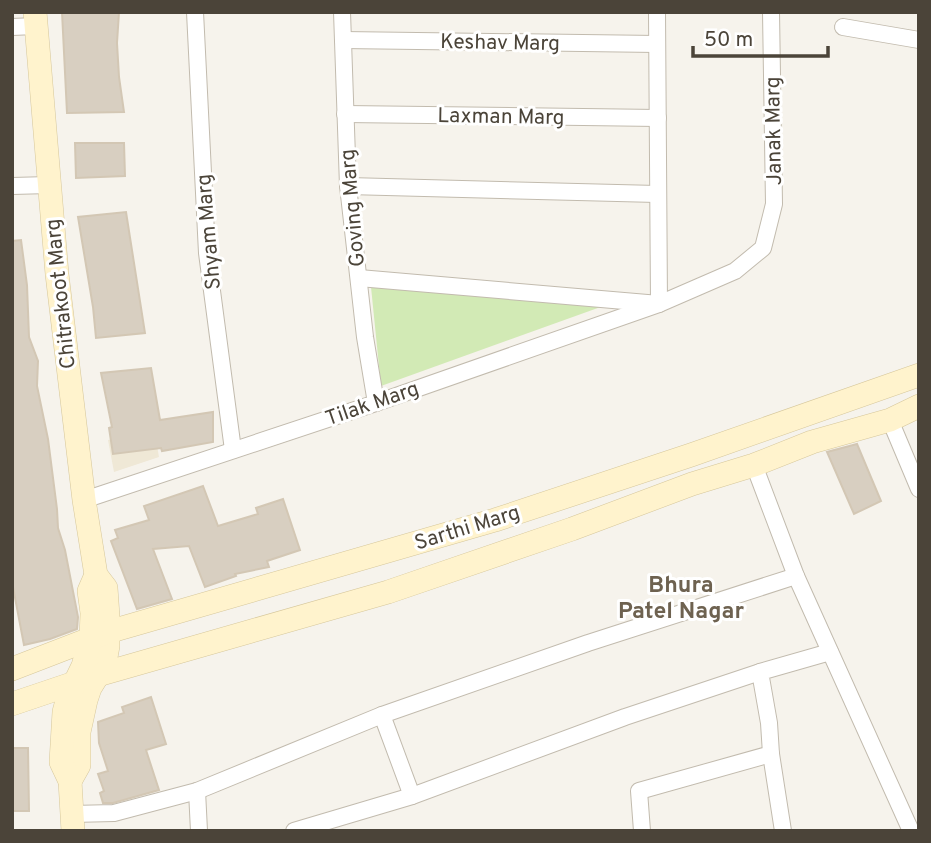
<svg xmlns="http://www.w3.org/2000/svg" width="931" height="843" font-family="Overpass,sans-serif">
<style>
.education{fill:#efe8d6}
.green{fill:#d2eab5}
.building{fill:#d8cfc1;stroke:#d3c7b4;stroke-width:2}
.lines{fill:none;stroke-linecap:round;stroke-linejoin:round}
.street-casing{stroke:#c2bbae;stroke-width:18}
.secondary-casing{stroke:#d6c79b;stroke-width:24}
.street{stroke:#fff;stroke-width:16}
.secondary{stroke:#fff3cd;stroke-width:23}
.labels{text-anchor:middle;stroke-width:6;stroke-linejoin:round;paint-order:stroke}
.street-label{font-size:21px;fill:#4b4439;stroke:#fff}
.neighbourhood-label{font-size:23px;font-weight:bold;fill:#6e6250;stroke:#fff}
</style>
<rect width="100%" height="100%" fill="#f6f3ec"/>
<polygon class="education" points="155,434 159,457 114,472 108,440"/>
<polygon class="green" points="371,287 634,295 381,386"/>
<g class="building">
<polygon points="62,12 119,12 117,43 119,77 124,112 67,113"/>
<polygon points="75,143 124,143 125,176 76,178"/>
<polygon points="126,212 145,333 96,338 93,307 78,217"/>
<polygon points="21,240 27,285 29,337 38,361 37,386 48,439 57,509 58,528 65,550 78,617 77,629 50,639 24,645 12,582 12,241"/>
<polygon points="151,368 160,420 213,412 213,442 162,451 161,448 113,454 109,428 112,427 101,373"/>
<polygon points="857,444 881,501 854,514 827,452"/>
<polygon points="203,486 218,526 258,514 256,508 283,499 300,550 267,561 269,567 235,574 236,576 205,587 189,546 153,549 172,599 137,609 111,541 118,538 115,530 149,520 144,506"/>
<polygon points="151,697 166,744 146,750 159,790 113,803 103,803 100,793 104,791 98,774 108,771 99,743 98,722 124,713 122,707"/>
<polygon points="12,748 28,748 29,811 12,811"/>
</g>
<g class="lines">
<g class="street-casing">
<g id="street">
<polyline points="195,12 207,253 233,450"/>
<polyline points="342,12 348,186 365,337 376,403"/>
<polyline points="12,27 35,26"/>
<polyline points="843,27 919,40"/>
<polyline points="343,40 657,44"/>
<polyline points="345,114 658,118"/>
<polyline points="12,186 49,185"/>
<polyline points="348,186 657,194"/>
<polyline points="359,278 659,304 657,12"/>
<polyline points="890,420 919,489"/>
<polyline points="754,465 796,576 911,831"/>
<polyline points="84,500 376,403 659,304 735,271 763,248 774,204 771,12"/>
<polyline points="382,715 412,796 625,717 760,672"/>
<polyline points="771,754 783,831"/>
<polyline points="197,791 199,831"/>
<polyline points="72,814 114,813 197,791 382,715 588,643 796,576"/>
<polyline points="294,831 412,796"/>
<polyline points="642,831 639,791 771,754 769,723 760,672 830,652"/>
</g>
</g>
<g class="secondary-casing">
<g id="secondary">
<polyline points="35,12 57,274 84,500 96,575 106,588 108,616 108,646 106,657 98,675 90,688 86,700 79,732 79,765 70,781"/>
<polyline points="12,669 108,632 495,520 691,455 919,375"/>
<polyline points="12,704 98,675 388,592 572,529 692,484 754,465 812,442 890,420 919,406"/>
<polyline points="73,831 70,781 61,762 64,712 68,697 83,666 91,638 92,613 89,591 96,575"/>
</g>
</g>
<use href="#street" class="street"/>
<use href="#secondary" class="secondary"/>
</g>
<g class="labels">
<g class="street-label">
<text transform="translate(500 42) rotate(1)" y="7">Keshav Marg</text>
<text transform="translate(501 116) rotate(1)" y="7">Laxman Marg</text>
<text transform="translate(773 131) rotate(-91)" y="7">Janak Marg</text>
<text transform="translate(352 208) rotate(-95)" y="7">Goving Marg</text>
<text transform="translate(208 232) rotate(-95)" y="7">Shyam Marg</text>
<text transform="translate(60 294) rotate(-96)" y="7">Chitrakoot Marg</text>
<text transform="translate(372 403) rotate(-19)" y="7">Tilak Marg</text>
<text transform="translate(467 527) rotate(-17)" y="7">Sarthi Marg</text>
</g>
<g class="neighbourhood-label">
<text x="681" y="592">Bhura<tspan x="681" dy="26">Patel Nagar</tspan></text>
</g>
</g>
<rect width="931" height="843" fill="none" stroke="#4b4439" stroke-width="28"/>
<path d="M693 46v10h135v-10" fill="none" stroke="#4b4439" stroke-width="3.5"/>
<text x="704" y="46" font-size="21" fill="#4b4439" stroke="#ffffff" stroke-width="5" paint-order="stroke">50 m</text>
</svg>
